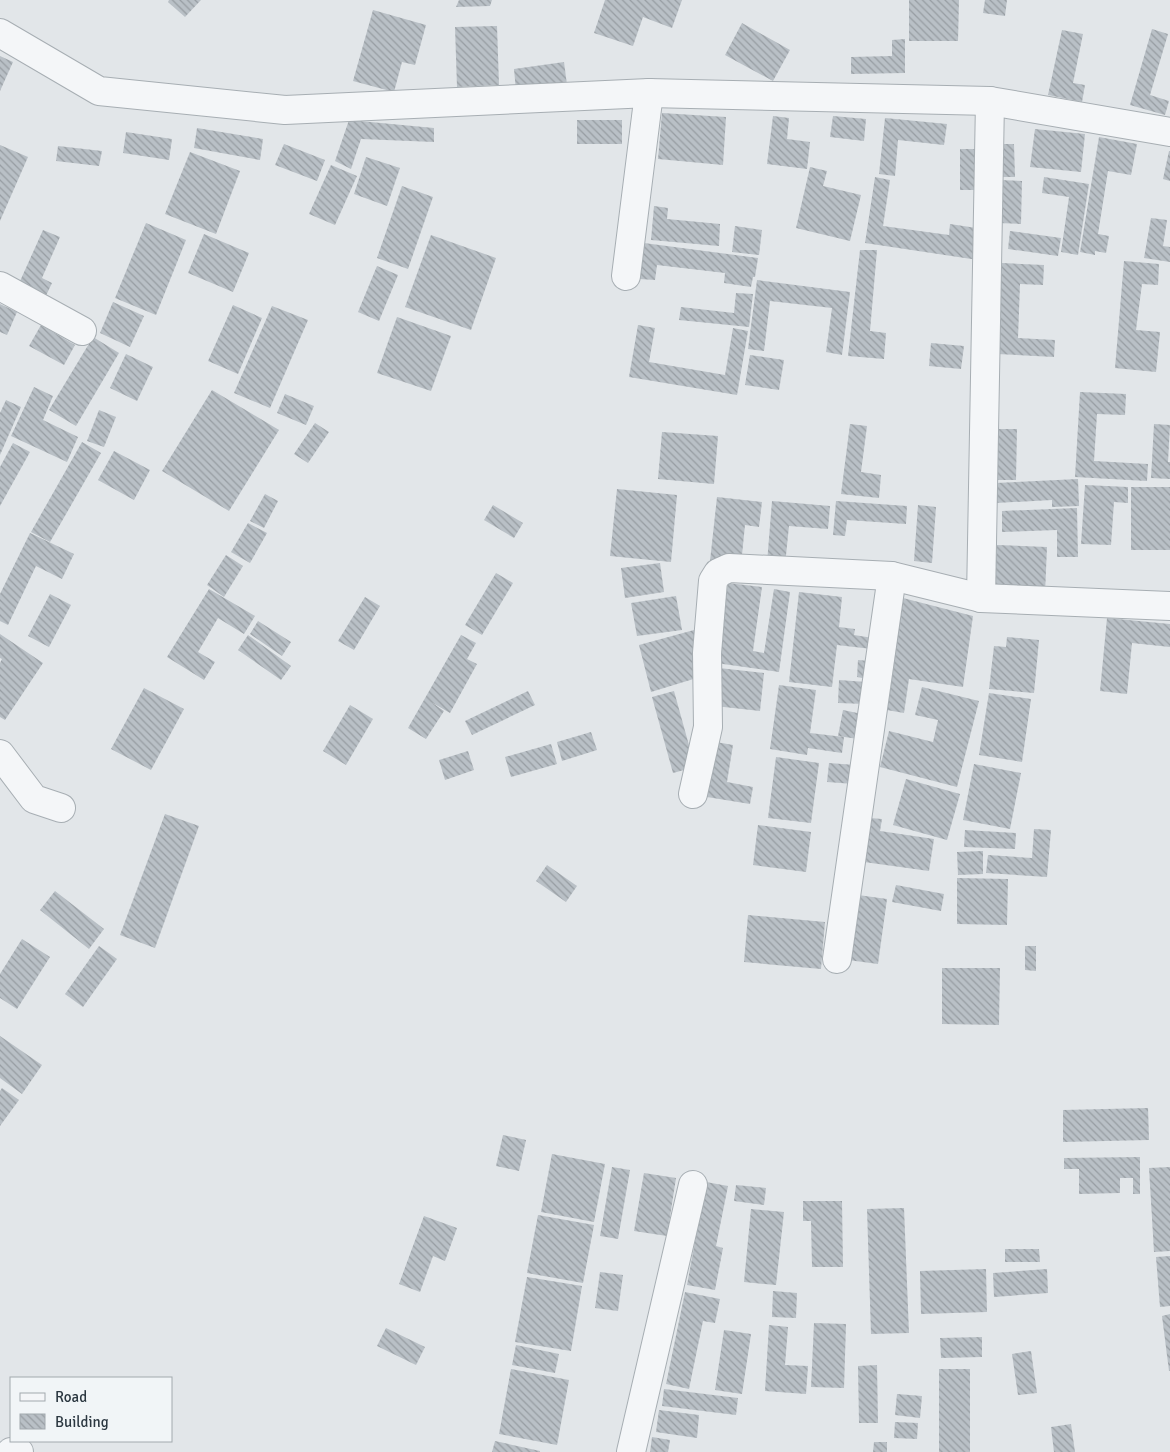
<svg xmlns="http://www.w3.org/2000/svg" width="1170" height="1452" font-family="Signika,sans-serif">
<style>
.building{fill:url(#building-back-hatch)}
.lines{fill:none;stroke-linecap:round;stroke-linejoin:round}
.minor-casing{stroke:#a7aeb3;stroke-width:30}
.minor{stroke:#f4f6f8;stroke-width:28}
</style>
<defs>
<pattern id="building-back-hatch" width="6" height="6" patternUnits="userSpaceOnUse" patternTransform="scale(1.25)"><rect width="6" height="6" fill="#b9c0c6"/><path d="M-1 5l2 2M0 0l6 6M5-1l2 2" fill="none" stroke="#979da2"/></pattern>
</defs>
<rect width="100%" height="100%" fill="#e2e6e9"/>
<g class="building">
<polygon points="169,0 201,0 185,17 168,2"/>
<polygon points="459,0 492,0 490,6 456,7"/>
<polygon points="605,0 682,0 672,28 643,17 633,46 594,33"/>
<polygon points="909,0 959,0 958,41 909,41"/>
<polygon points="985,0 1007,0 1005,16 983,13"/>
<polygon points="373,10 426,25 415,65 402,62 394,92 353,81"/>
<polygon points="742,23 790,50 773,81 725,55"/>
<polygon points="497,26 499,85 457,87 455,27"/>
<polygon points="1152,29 1168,34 1150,95 1169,101 1165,115 1130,105"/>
<polygon points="1062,30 1083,34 1073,83 1085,85 1082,102 1048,95"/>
<polygon points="905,39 905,73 851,74 851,57 892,56 892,40"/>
<polygon points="0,56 13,62 0,91"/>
<polygon points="564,62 567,85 516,91 514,69"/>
<polygon points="662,113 726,117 723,165 658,159"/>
<polygon points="773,116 789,118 787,139 810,142 807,169 767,164"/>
<polygon points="833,116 866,119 864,141 830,137"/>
<polygon points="885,118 947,124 944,145 898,140 895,176 879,174"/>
<polygon points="349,120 434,128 434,142 361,139 351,169 335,161"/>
<rect x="577" y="120" width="45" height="24"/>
<polygon points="197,128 263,139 260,160 194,148"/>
<polygon points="1035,129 1085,134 1081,172 1030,167"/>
<polygon points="126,132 172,139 169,160 123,153"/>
<polygon points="1099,137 1137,144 1131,175 1108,171 1098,234 1109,236 1106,253 1095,251 1095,255 1080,252"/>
<polygon points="284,144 325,160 317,181 275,165"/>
<polygon points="998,144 1014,144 1015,177 999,177"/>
<polygon points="0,145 28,157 0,221"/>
<polygon points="58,146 102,151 99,166 56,161"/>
<polygon points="960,149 981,149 982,190 960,190"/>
<polygon points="1169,151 1170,151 1170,181 1163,179"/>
<polygon points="190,152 240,171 216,234 165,214"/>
<polygon points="366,157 400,168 387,206 354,194"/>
<polygon points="331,165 357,176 335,225 309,214"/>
<polygon points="810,167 827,171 823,186 861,195 850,241 796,228"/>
<polygon points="875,177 890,180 883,226 949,235 950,224 983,229 978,260 865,243"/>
<polygon points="1044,177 1089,184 1078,255 1061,252 1069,197 1042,193"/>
<polygon points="999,180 1022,181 1021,224 998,223"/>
<polygon points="402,186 433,197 408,269 377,258"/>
<polygon points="654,206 668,208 667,219 720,224 719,246 651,240"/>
<polygon points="1151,218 1167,220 1163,246 1170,247 1170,262 1144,258"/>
<polygon points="146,223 186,240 156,315 115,298"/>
<polygon points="735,226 762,230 759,255 732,252"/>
<polygon points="43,230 60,237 42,278 52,283 43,302 16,290"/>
<polygon points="1010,231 1061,238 1058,256 1008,249"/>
<polygon points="204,234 249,253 233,292 188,273"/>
<polygon points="431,235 496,258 471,330 405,307"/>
<polygon points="644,243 758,258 755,277 753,277 751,287 724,283 725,273 657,265 655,280 639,279"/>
<polygon points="860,250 877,250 870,331 886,333 884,359 848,356"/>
<polygon points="1124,261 1159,264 1158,285 1142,284 1136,330 1160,332 1156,372 1115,368"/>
<polygon points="1002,263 1044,265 1043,285 1020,284 1018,338 1055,340 1054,357 997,354"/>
<polygon points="377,266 398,275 379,321 358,312"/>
<polygon points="757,280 850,292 842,355 826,352 832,308 770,301 764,351 748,349"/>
<polygon points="736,293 753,294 749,327 679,320 681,307 734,313"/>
<polygon points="113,302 144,316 130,347 100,333"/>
<polygon points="0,304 17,312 7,335 0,332"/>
<polygon points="233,305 262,318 238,374 208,361"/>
<polygon points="272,306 308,320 270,408 234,393"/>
<polygon points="397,317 451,336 431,391 377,373"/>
<polygon points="41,325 75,345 64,365 29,346"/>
<polygon points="638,325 655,328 649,362 725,375 733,328 748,331 737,395 629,377"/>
<polygon points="93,337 119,353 76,426 49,410"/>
<polygon points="931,343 964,346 961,369 929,366"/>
<polygon points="126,354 153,367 137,401 110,388"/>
<polygon points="750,355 784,360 779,390 745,385"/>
<polygon points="34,387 53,396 43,420 78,437 67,462 11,436"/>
<polygon points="212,390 279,430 229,511 162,471"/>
<polygon points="1080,392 1126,394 1125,415 1097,414 1094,461 1148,464 1147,481 1075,477"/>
<polygon points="285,394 314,406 306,425 277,413"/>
<polygon points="6,400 21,407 0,455 0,413"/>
<polygon points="99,410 116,417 104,447 87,441"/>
<polygon points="315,423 329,432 308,463 294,454"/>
<polygon points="850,424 867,426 861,472 881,475 879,498 841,494"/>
<polygon points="1154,424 1170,425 1168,462 1170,462 1170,479 1151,478"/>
<polygon points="998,429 1017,429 1016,480 997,480"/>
<polygon points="662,432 718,436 714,484 658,479"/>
<polygon points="82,442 101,453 50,542 31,532"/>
<polygon points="13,443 30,452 0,506 0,467"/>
<polygon points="114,451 150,470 134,500 98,480"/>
<polygon points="1078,479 1079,506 1052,507 1052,500 996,503 995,483"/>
<polygon points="1085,485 1128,487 1128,503 1114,502 1111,545 1081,544"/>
<rect x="1131" y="487" width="39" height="63"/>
<polygon points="617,489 677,495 671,562 610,556"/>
<polygon points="265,494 278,501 264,528 250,521"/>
<polygon points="717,497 762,502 759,527 745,525 741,565 710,561"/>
<polygon points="772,501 830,506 828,529 789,526 785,565 767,563"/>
<polygon points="836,501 907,506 906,524 847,520 845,536 833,535"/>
<polygon points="493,505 523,523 514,538 484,520"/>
<polygon points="918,505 936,507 932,563 914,561"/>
<polygon points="1077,508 1078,557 1057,557 1057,530 1002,532 1002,511"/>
<polygon points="248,523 267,533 250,563 231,552"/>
<polygon points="30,533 74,554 62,579 36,566 8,625 0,621 0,594"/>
<polygon points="997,545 1047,547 1045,594 994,591"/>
<polygon points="226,555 243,566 224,597 207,585"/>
<polygon points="660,563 664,592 625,598 621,568"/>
<polygon points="496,573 513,583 482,635 465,625"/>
<polygon points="728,583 762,587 753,651 764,653 774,589 790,592 779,672 716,663"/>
<polygon points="209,589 255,616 244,634 218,618 198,652 215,662 204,680 167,657"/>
<polygon points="799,592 842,597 839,627 855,629 854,635 873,638 872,649 837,645 832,687 789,682"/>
<polygon points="50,594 71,605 49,647 28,636"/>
<polygon points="676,596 682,630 637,636 631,603"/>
<polygon points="365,597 380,606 354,650 338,641"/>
<polygon points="899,597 973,616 963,687 909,679 904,713 881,709"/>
<polygon points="1107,618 1170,624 1170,647 1132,643 1127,694 1100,691"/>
<polygon points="258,621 291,642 282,656 250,634"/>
<polygon points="694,630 700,677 651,692 639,645"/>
<polygon points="0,634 43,663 5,720 0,717 0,663 2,659 0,658"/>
<polygon points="248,635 291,666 281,680 238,650"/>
<polygon points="461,635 476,643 467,659 477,664 450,713 431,702 444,711 426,739 408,728"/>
<polygon points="1007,637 1039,640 1034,693 989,689 994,646 1006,647"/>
<polygon points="858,660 870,661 868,679 857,677"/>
<polygon points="719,668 764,673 760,711 715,706"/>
<polygon points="839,680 866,682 865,704 838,703"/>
<polygon points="779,685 816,690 810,733 844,737 842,753 808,748 807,755 770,749"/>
<polygon points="922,687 979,701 957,787 880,767 889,731 933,742 938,720 915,715"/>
<polygon points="144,688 184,709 151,770 111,749"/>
<polygon points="528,691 535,705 472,735 465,721"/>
<polygon points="674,691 695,767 673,773 652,697"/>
<polygon points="989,693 1031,699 1022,762 979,755"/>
<polygon points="350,705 373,719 346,765 323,751"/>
<polygon points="843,710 862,714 858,739 838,736"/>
<polygon points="591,732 597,750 562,761 557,742"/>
<polygon points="716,742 733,745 727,782 753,787 750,804 707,797"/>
<polygon points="551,744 557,764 511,777 505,757"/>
<polygon points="468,751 474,770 445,780 439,760"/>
<polygon points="776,757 819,763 811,823 768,818"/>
<polygon points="829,763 855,765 854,784 827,782"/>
<polygon points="974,764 1021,773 1010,829 963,820"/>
<polygon points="906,779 960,794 947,840 893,825"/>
<polygon points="165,814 199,826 155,948 120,935"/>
<polygon points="870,818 882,819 880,831 934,839 929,871 864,862"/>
<polygon points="758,825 811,832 806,872 753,865"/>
<polygon points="1034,829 1051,830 1047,877 986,873 988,855 1032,858"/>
<polygon points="965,830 1016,833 1015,849 964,847"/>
<polygon points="983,851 983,874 958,875 957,852"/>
<polygon points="547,865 577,886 566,902 536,881"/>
<polygon points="957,878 1008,879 1007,925 957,924"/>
<polygon points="896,885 944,894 941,911 892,902"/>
<polygon points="55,891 104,929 89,949 40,910"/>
<polygon points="858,895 887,899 878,964 848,960"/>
<polygon points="748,915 825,922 821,969 744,962"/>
<polygon points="22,939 50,957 17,1009 0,998 0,974"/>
<polygon points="99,946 117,959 83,1007 65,994"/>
<polygon points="1025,946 1036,946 1036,971 1025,970"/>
<polygon points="942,968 1000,968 999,1025 942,1024"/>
<polygon points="0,1036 42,1065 22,1094 0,1078"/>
<polygon points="2,1088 19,1100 0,1126 0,1091"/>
<polygon points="1148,1108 1149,1140 1063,1142 1063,1110"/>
<polygon points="503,1135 526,1140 519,1171 496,1166"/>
<polygon points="552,1154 605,1164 594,1222 541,1212"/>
<polygon points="1140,1157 1140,1194 1133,1194 1133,1178 1120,1178 1120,1193 1079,1194 1079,1169 1064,1169 1064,1158"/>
<polygon points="612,1167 630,1170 618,1239 600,1236"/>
<polygon points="1170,1167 1170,1251 1154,1252 1149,1168"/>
<polygon points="644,1173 676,1178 667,1236 634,1231"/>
<polygon points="706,1182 728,1186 716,1246 723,1248 715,1290 687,1285"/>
<polygon points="736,1185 766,1188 764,1205 734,1201"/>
<polygon points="803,1201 842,1201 843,1267 812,1267 811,1221 803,1221"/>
<polygon points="904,1208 909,1333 871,1334 867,1209"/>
<polygon points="751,1209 784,1212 776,1285 744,1282"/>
<polygon points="538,1215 594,1225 583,1283 527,1273"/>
<polygon points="424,1216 457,1228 445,1261 433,1256 420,1292 399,1284"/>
<polygon points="1005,1249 1039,1249 1040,1262 1005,1262"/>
<polygon points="1170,1256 1170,1306 1160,1307 1156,1257"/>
<polygon points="986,1269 987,1312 921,1314 920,1271"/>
<polygon points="1047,1269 1048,1293 994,1297 993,1273"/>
<polygon points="600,1272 623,1275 618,1311 595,1308"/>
<polygon points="527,1277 582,1286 571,1351 515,1342"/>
<polygon points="773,1291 797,1293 796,1318 772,1317"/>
<polygon points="685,1292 720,1299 715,1323 703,1321 689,1389 666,1384"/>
<polygon points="1170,1314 1170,1371 1169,1371 1162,1316"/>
<polygon points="814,1323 846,1324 844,1388 811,1387"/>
<polygon points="769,1325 788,1327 785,1365 808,1366 806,1394 765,1391"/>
<polygon points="386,1328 425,1347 416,1365 377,1346"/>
<polygon points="724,1330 751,1334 742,1394 715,1390"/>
<polygon points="982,1337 982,1357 941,1358 940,1338"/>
<polygon points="516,1345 559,1354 555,1373 512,1365"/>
<polygon points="1031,1351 1037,1393 1018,1395 1012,1354"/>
<polygon points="877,1365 878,1423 859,1423 858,1366"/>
<polygon points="511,1369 569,1380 557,1445 499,1434"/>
<rect x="939" y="1369" width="31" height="83"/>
<polygon points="664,1389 738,1398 736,1415 662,1406"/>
<polygon points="897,1394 922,1396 920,1418 895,1415"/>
<polygon points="659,1410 699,1415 697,1438 656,1432"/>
<polygon points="895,1422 918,1423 917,1439 894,1438"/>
<polygon points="1071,1424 1075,1452 1054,1452 1051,1427"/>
<polygon points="652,1437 670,1440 668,1452 650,1452"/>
<polygon points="495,1441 540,1451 540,1452 492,1452"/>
<polygon points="874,1442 887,1442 887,1452 873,1452"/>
</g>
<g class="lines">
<g class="minor-casing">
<g id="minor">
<polyline points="0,33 99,91 285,110 649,93 990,101 1170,132"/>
<polyline points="626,276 649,93"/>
<polyline points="0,286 82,331"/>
<polyline points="981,598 990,101"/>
<polyline points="0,754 34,799 61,808"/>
<polyline points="693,794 708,727 707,653 713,581 718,573 729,568 892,576 981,598 1170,606"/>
<polyline points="837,959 892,576"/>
<polyline points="11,1452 19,1452"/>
<polyline points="631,1452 693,1185"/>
</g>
</g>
<use href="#minor" class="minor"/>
</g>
<rect x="10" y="1377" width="162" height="65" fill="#f1f5f7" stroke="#a2a9ae"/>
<rect x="20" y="1393" width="25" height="8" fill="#f4f6f8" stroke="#a2a9ae"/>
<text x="55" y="1402" font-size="15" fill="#2b3740">Road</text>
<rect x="20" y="1414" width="25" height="15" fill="url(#building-back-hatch)" stroke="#a2a9ae"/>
<text x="55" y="1427" font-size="15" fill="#2b3740">Building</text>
</svg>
